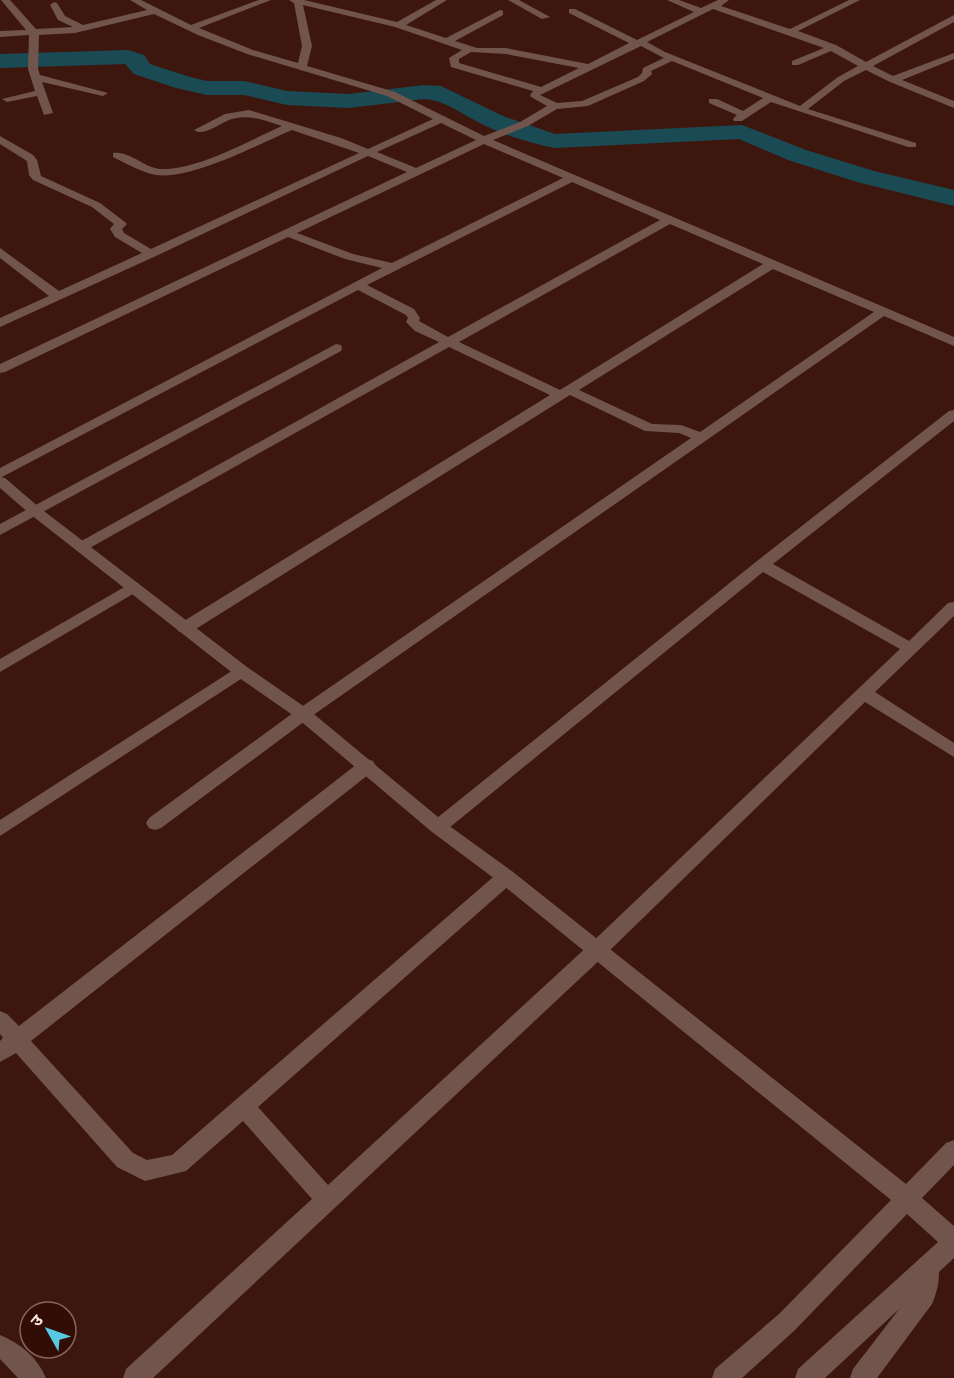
<svg xmlns="http://www.w3.org/2000/svg" width="954" height="1378" font-family="'Nunito Sans','Noto Sans Devanagari',sans-serif">
<style>
.lines{fill:none;stroke-linecap:round;stroke-linejoin:round}
.river{fill:#1a4b55;fill-rule:evenodd}
.minor{fill:#71544c;fill-rule:evenodd}
.tertiary{fill:#71544c;fill-rule:evenodd}
</style>
<rect width="100%" height="100%" fill="#3d170e"/>
<g class="lines">
<path class="river" d="M 128,50 L 144,55 L 150,64 L 190,77 L 207,81 L 244,81 L 287,91 L 349,94 L 424,85 L 441,86 L 503,116 L 555,134 L 742,125 L 806,150 L 874,171 L 954,190 L 954,206 L 857,182 L 788,160 L 739,139 L 555,148 C 531,143 506,136 484,125 C 464,116 446,100 424,99 L 349,108 L 287,105 L 244,95 L 207,95 L 176,88 L 134,74 L 125,64 L 0,68 L 0,54 Z"/>
<g class="minor">
<path d="M 1,0 L 10,0 L 36,29 L 73,27 L 58,20 L 50,5 L 54,2 L 57,3 L 65,16 L 83,25 L 147,10 L 130,0 L 141,0 L 191,25 L 259,0 L 271,0 L 199,28 L 253,50 L 298,63 L 302,46 L 294,3 L 289,0 L 304,0 L 397,22 L 436,0 L 447,0 L 406,25 L 446,38 L 500,10 L 503,11 L 503,15 L 455,41 L 477,48 L 506,48 L 588,64 L 629,43 L 569,13 L 569,9 L 575,9 L 637,40 L 694,12 L 667,0 L 679,0 L 701,8 L 718,0 L 729,0 L 721,6 L 790,29 L 849,0 L 860,0 L 798,31 L 836,45 L 866,62 L 954,15 L 954,22 L 873,66 L 893,76 L 954,53 L 954,59 L 902,80 L 954,101 L 954,108 L 890,82 L 866,70 L 844,81 L 808,109 L 916,143 L 916,147 L 908,147 L 771,102 L 742,121 L 734,121 L 733,119 L 737,115 L 709,103 L 709,99 L 717,99 L 743,111 L 763,98 L 672,61 L 651,71 L 652,74 L 644,81 L 588,106 L 557,109 L 528,126 L 493,140 L 954,337 L 954,346 L 884,316 L 309,718 L 161,828 L 155,830 L 149,828 L 146,823 L 149,818 L 297,710 L 691,438 L 679,433 L 645,431 L 570,395 L 191,632 L 179,632 L 177,628 L 179,624 L 550,395 L 449,347 L 86,550 L 76,550 L 74,547 L 76,544 L 439,342 L 415,331 L 406,322 L 408,318 L 406,315 L 358,290 L 0,478 L 0,468 L 382,268 L 345,259 L 288,237 L 5,372 L 0,373 L 0,364 L 407,172 L 368,156 L 156,256 L 0,327 L 0,318 L 49,296 L 0,258 L 0,248 L 59,291 L 142,253 L 115,237 L 110,229 L 114,224 L 92,207 L 33,180 L 29,175 L 27,161 L 0,144 L 0,136 L 33,155 L 37,160 L 41,176 L 100,203 L 125,222 L 127,224 L 122,229 L 124,233 L 151,249 L 359,153 L 292,130 C 259,144 192,180 156,175 C 141,172 127,164 113,157 L 113,153 C 129,150 144,168 161,169 C 198,170 248,141 282,126 C 265,121 248,113 229,120 C 219,124 203,137 194,130 L 225,114 L 249,110 L 341,138 L 368,149 L 433,119 L 387,96 L 247,54 L 198,35 L 154,14 L 75,33 L 39,35 L 38,69 L 40,75 L 108,93 L 103,96 L 42,82 L 53,113 L 44,115 L 37,96 L 7,102 L 2,99 L 35,91 L 28,69 L 29,35 L 0,37 L 0,31 L 26,30 ZM 303,5 L 395,27 L 462,50 L 449,58 L 451,67 L 533,91 L 530,95 L 531,97 L 547,106 L 520,122 L 484,136 L 395,92 L 307,66 L 312,46 ZM 713,9 L 824,48 L 792,61 L 792,65 L 798,65 L 831,51 L 858,66 L 838,77 L 800,106 L 665,52 L 647,42 ZM 641,46 L 664,58 L 643,68 L 642,73 L 638,77 L 582,101 L 557,103 L 540,95 ZM 471,52 L 506,54 L 579,68 L 541,87 L 459,63 L 459,59 ZM 441,123 L 476,140 L 416,168 L 377,152 ZM 484,144 L 563,178 L 392,263 L 353,254 L 297,233 ZM 572,182 L 660,220 L 448,337 L 419,321 L 420,318 L 414,309 L 367,285 ZM 670,224 L 763,264 L 560,390 L 459,342 ZM 773,269 L 874,312 L 700,432 L 681,425 L 652,424 L 579,390 Z"/>
<polygon points="508,0 519,0 550,17 542,19"/>
<polygon points="336,344 341,345 342,348 341,351 0,535 0,524"/>
<polygon points="954,410 954,421 773,564 909,641 948,603 954,602 954,616 875,692 954,743 954,757 865,702 603,957 153,1378 123,1378 126,1369 312,1199 243,1121 186,1171 145,1181 117,1167 16,1053 0,1062 0,1041 3,1038 0,1034 0,1011 7,1014 19,1026 361,761 367,759 373,761 376,766 373,771 31,1041 133,1153 147,1160 172,1155 499,872 506,869 513,872 515,877 513,882 258,1107 328,1185 589,945 900,649 763,572 444,832 438,834 432,832 429,827 432,822 757,561 949,411"/>
<polygon points="133,582 138,583 141,587 138,591 0,672 0,659"/>
<polygon points="241,665 247,667 249,671 247,675 0,836 0,820"/>
<path d="M 928,1255 L 936,1258 C 942,1271 938,1291 932,1304 L 877,1378 L 850,1378 L 853,1369 L 913,1291 L 920,1258 Z"/>
<path d="M 0,1335 C 21,1344 37,1357 46,1378 L 18,1378 L 0,1359 Z"/>
</g>
<polygon class="tertiary" points="0,477 5,478 40,508 247,667 309,710 444,822 513,872 906,1184 946,1143 954,1140 954,1165 922,1198 954,1226 954,1258 825,1378 795,1378 798,1369 938,1242 907,1214 795,1330 742,1378 712,1378 715,1369 779,1314 891,1200 499,882 432,832 297,718 235,675 30,514 0,488"/>
</g>
<g transform="translate(48 1330) rotate(310)"><circle r="28" fill="#320d06" stroke="#84655f" stroke-width="1.5"/>
<path d="M0-4.5L10 22L0 15L-10 22Z" fill="#57c9e2"/>
<text y="-9" font-size="16" font-weight="bold" text-anchor="middle" fill="#fee9e4">उ</text>
</g>
</svg>
